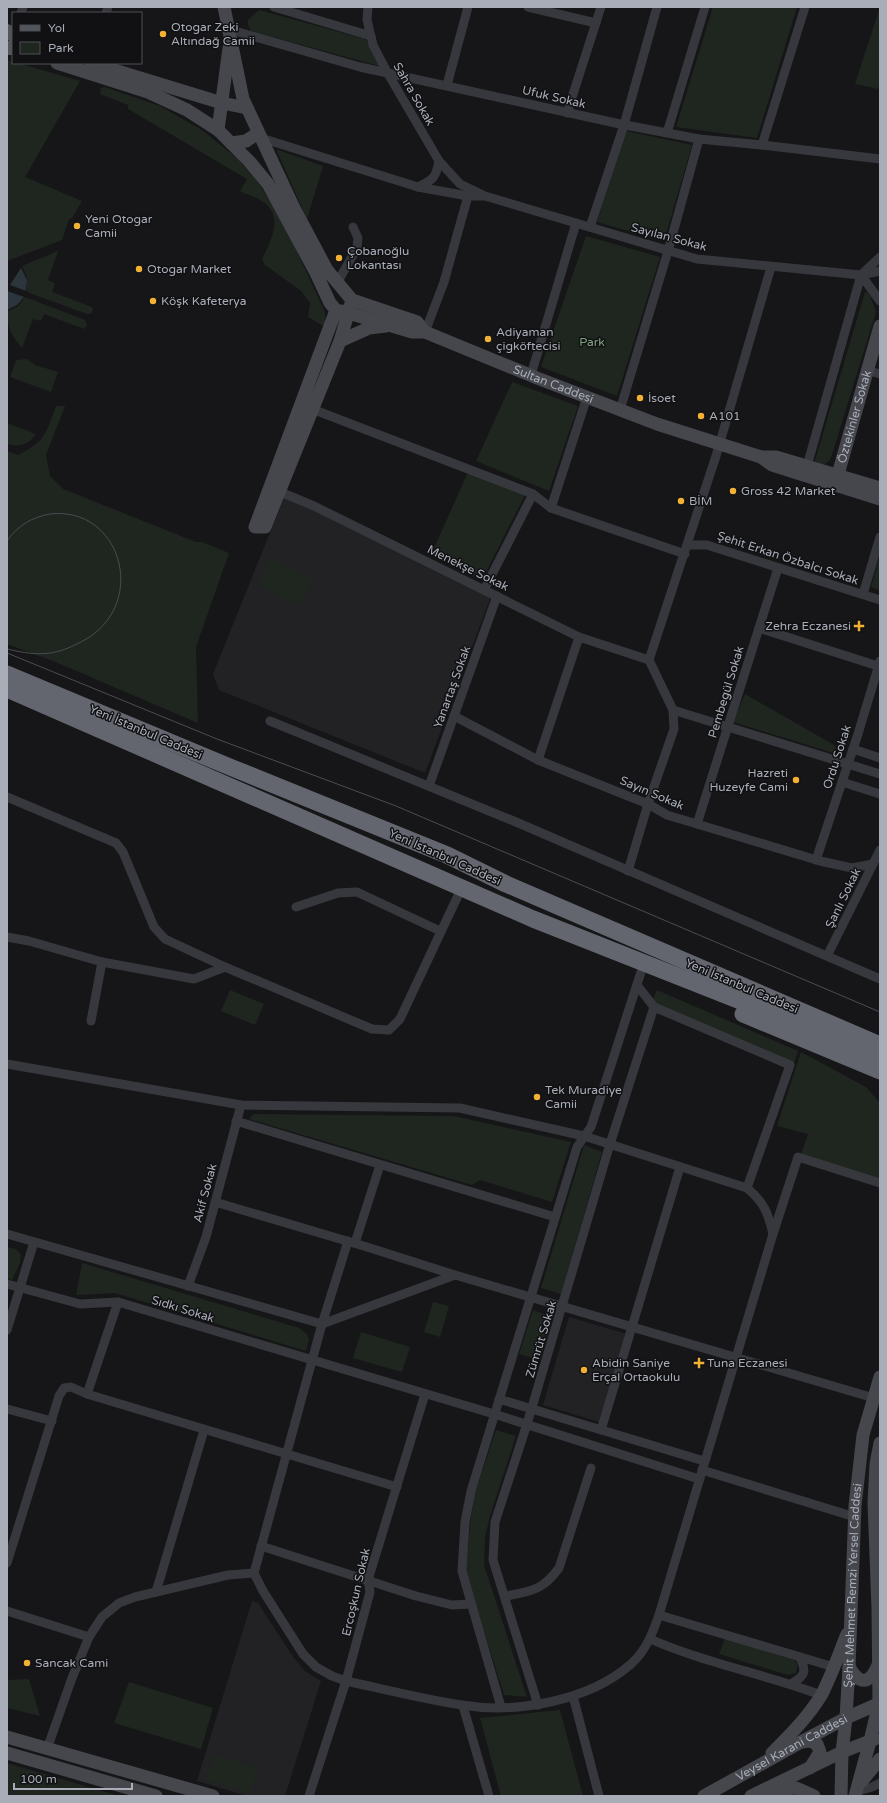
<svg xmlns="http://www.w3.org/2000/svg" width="887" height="1803" font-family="'Varela Round',sans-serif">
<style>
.built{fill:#222225}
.green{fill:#1e261f}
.water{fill:#2c353c}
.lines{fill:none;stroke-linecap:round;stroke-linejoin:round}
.street{stroke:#37383d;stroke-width:9}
.secondary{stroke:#45474d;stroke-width:13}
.primary{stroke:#53555c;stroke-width:14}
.highway{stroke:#63666e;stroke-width:17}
.tram{stroke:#4a4c52;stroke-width:1}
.poi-dot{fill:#f2b134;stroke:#111113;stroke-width:1.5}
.labels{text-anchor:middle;stroke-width:3;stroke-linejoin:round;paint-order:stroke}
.poi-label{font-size:12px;fill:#a8adb8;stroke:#111113;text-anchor:start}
.street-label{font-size:12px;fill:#a8adb8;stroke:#111113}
.park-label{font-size:12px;fill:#7fa381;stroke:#111113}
</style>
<rect width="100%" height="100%" fill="#161618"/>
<g class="built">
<polygon points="284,498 302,504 491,596 425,773 219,690 213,674"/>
<polygon points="569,1317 627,1334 599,1422 543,1405"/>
<polygon points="252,1601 258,1603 293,1657 305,1671 321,1681 285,1796 247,1796 197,1781"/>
</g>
<g class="green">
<polygon points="713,7 797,7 757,138 676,127"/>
<polygon points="880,7 880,81 878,89 855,84"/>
<polygon points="259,10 365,39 374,51 379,66 251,31 248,25 248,20"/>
<polygon points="7,60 80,81 25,177 82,201 72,218 69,219 62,240 7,261"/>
<path d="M 105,87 L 160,106 L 202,130 L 238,159 L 257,181 L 282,219 L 325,312 L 325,327 L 308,317 L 310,303 L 301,291 L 265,265 L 262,259 C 270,243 283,219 266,204 C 259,198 248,195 240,191 L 247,179 L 128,109 L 128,105 L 100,94 L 101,88 Z"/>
<polygon points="626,131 692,145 664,241 597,222"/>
<polygon points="276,149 323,166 307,219"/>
<polygon points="586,236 660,257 617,396 541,367"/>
<polygon points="58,251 48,280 55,283 52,292 92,307 93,310 91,314 87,314 27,292 27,277 22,266"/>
<path d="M 865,292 L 869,293 L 876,312 L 831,458 C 826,465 822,466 814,464 Z"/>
<path d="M 25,297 L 85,320 L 87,325 L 84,329 L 82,328 L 44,314 L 41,321 L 33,319 L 22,348 C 12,337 7,327 7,312 L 18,306 Z"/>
<polygon points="27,359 35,365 58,372 51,392 10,377 16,360"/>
<polygon points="512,382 578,406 549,491 476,461"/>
<path d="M 56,406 L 65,406 L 46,455 L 50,476 L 63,489 L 196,542 L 202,542 L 229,553 L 196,647 L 198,723 L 53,661 L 7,644 L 7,451 L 18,455 C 46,441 46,433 56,406 Z"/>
<path d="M 7,423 L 36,434 C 29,444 20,448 8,444 Z"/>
<polygon points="468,472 525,495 482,580 431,555"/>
<polygon points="880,555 880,590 871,587"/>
<polygon points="271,559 313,580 300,606 258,585"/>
<polygon points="745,694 834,745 843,756 733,722"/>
<polygon points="230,990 264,1004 255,1025 221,1011"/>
<polygon points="657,990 798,1051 794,1063 651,1003"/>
<polygon points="801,1052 866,1087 880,1103 880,1180 801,1155 808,1134 777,1126"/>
<polygon points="254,1114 454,1116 571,1142 552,1202 480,1180 472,1185 249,1119"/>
<polygon points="584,1145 602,1152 561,1294 541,1288"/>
<polygon points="7,1247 16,1249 21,1254 20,1263 12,1280 7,1278"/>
<polygon points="82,1263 299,1328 306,1333 309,1340 306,1351 115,1293 76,1295"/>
<polygon points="433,1302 449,1306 440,1337 424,1332"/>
<polygon points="533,1310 553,1317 540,1360 519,1354"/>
<polygon points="361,1332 410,1347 402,1372 353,1358"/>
<polygon points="496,1430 516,1436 490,1516 485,1538 484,1565 527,1697 504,1695 466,1574 470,1524 474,1496"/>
<polygon points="725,1638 794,1660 798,1664 796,1673 788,1675 719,1654"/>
<polygon points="29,1679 40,1716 7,1708 7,1680"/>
<polygon points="129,1682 213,1708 201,1749 114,1723"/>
<polygon points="560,1710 583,1796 501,1796 480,1718"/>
<polygon points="214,1754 258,1767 251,1793 206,1780"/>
<polygon points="7,1763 119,1796 7,1796"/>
</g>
<g class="water">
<polygon points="21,268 27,280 26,291 10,285"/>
<polygon points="7,291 24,297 17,305 7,310"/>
</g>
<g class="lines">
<g class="street">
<polyline points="274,7 371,36"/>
<polyline points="368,7 367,20 373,45 387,72 439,161 460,184 485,196 697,259 861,275 880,271"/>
<polyline points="528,7 596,23"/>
<polyline points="21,13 23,7"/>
<polyline points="106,13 108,7"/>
<polyline points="228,29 360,67 620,124 699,139 762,145 880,159"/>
<polyline points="447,85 468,7"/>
<polyline points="567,113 601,7"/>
<polyline points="667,133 705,7"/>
<polyline points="261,138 418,187 468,196 483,196"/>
<polyline points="762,145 805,7"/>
<path d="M 418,187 C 433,180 436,178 439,161"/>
<polyline points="590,227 624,125 657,7"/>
<polyline points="880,257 861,275 880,301"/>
<polyline points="337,283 357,248 358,238 353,227"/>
<polyline points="425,332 444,282 468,196"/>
<polyline points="866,370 880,374"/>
<polyline points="531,375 576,223"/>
<polyline points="312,409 533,494 551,508 685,554"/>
<polyline points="620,410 668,251 699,139"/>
<polyline points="807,466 861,275"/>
<polyline points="278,491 314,506 579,637 649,660"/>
<polyline points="551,508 587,397"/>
<polyline points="688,545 707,545 880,600"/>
<polyline points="484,590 533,494"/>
<polyline points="863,594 880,537"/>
<polyline points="759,628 878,666"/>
<polyline points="673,710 880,774"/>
<polyline points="454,716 538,760 648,804 667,815 820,861 852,868 873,864"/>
<polyline points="270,721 516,822 880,979"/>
<polyline points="853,749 880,758"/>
<polyline points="538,760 579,637"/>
<polyline points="842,782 880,794"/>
<polyline points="429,786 497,596"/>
<polyline points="7,797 116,843 123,852 154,927 165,939 225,967 372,1029 389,1030 400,1019 462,887"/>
<polyline points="697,824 778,568"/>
<polyline points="816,860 858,734 880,661"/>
<polyline points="628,871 648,804 674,729 673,710 649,660 716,456 771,267"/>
<polyline points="296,907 338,893 357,892 440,931"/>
<polyline points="7,937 29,941 102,962 194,979 225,967"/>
<polyline points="827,956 880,850"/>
<polyline points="654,1007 790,1065 747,1188"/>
<polyline points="91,1021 102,962"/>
<path d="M 7,1064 L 241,1105 L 460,1108 L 584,1136 L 747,1188 C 764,1202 768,1213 773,1234 L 659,1615 C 653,1632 646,1651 631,1664 C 589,1701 516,1714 462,1705 C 423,1699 384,1689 346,1681 L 332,1676 L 316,1667 L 303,1654 L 263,1591 L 254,1573 L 322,1324 L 348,1241"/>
<polyline points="236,1121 555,1217"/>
<polyline points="215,1202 367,1247 455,1275"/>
<polyline points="7,1234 322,1324 455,1275 874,1398"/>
<polyline points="773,1234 798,1157 880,1183"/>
<polyline points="355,1243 380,1165"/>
<polyline points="7,1284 80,1304 118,1302 494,1414 699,1479"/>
<polyline points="188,1286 206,1237 241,1105"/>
<polyline points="7,1330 34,1242"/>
<polyline points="87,1394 118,1302"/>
<polyline points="499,1399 704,1461"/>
<polyline points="7,1409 52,1421"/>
<polyline points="601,1430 680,1167"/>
<polyline points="702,1470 855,1517"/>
<polyline points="261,1546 416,1596 452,1605 471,1604"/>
<polyline points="7,1563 59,1396 64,1388 71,1387 87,1394 397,1487"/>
<polyline points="156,1592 204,1430"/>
<path d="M 506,1596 C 532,1591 543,1590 559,1568 L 591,1468"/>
<polyline points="7,1611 89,1637"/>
<polyline points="659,1615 834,1667"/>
<path d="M 650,1639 C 705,1663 765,1674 821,1695"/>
<path d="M 791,1684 C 805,1676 807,1672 800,1657"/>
<polyline points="573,1696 599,1796"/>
<polyline points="538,1705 493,1560 495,1522 527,1424 610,1144 654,1007 637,985"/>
<polyline points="463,1706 489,1796"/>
<polyline points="501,1707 462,1571 465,1522 471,1491 577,1147 591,1127 641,972"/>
<polyline points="47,1749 72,1678 89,1637 102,1617 119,1603 135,1597 228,1575 254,1573"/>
<polyline points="855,1792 872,1787 880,1783"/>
<polyline points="309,1796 346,1681 370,1592 368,1580 425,1394"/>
</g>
<g class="secondary">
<polyline points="57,63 148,92 187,110 218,130 249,161 268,184 316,273 330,303 336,310 255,527 265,527 340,341 352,300 327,270 293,206 243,99 224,7"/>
<polyline points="91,63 222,103 247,108"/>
<polyline points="218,130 229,48"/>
<polyline points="231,143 246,141 258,133"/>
<path id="s1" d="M 352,300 L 417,322 L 425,332 L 537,378 L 657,424 L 761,457 L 772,465 L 880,499"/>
<polyline points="342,311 412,332 425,332"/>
<polyline points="340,341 369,328 386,326"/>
<polyline points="761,457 776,457 880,488"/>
<path id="s2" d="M 835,485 L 880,326"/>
<path d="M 849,1667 C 860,1686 870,1684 878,1665"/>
<polyline points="7,1737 213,1796"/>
<polyline points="801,1742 810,1741 817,1744 820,1752 810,1768"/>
<polyline points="7,1753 156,1796"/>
<path d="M 772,1753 C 790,1735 809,1716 822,1694 C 832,1674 839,1654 847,1634"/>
<polyline points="861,1782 880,1759"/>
<polyline points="770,1790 796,1788 814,1796"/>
<path id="s3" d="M 704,1796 L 801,1742 L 846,1718 L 880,1703"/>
<polyline points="751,1796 842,1752 875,1739"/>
<path id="s4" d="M 841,1796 L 842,1752 L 846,1718 L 849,1667 L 855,1506 L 863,1435 L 880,1377"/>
<polyline points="855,1796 870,1741 879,1703 878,1608 874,1503 876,1464 880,1443"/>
</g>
<g class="primary">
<polyline points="7,31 13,35"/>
<polyline points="7,48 11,48"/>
</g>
<g class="highway">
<polyline points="7,674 230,767 447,855 506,884 880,1045"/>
<polyline points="7,689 533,919 786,1019 880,1059"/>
<polyline points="743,1014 880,1071"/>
</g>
<g class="tram">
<path d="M 7,541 C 17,526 32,517 50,514 C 120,506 148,600 88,638 C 57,656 41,657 7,649"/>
<polyline points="7,653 217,739 396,806 880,1012"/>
</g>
</g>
<g class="poi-dot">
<circle cx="163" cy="34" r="4"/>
<circle cx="77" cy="226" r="4"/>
<circle cx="339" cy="258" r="4"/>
<circle cx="139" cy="269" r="4"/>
<circle cx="153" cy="301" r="4"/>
<circle cx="488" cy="339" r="4"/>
<circle cx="640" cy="398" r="4"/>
<circle cx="701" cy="416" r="4"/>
<circle cx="733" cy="491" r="4"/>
<circle cx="681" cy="501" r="4"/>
<path d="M857 620h4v4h4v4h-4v4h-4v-4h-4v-4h4z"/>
<circle cx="796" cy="780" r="4"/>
<circle cx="537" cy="1097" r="4"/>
<path d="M697 1357h4v4h4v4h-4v4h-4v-4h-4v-4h4z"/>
<circle cx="584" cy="1370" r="4"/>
<circle cx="27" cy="1663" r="4"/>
</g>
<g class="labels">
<g class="poi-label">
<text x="171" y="31">Otogar Zeki<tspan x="171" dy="14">Altındağ Camii</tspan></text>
<text x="85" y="223">Yeni Otogar<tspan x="85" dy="14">Camii</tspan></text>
<text x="347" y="255">Çobanoğlu<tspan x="347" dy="14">Lokantası</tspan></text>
<text x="147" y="273">Otogar Market</text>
<text x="161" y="305">Köşk Kafeterya</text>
<text x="496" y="336">Adiyaman<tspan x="496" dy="14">çigköftecisi</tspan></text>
<text x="648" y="402">İsoet</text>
<text x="709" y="420">A101</text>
<text x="741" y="495">Gross 42 Market</text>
<text x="689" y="505">BİM</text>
<text x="851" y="630" text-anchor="end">Zehra Eczanesi</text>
<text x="788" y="777" text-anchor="end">Hazreti<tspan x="788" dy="14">Huzeyfe Cami</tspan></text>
<text x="545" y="1094">Tek Muradiye<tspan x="545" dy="14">Camii</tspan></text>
<text x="592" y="1367">Abidin Saniye<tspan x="592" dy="14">Erçal Ortaokulu</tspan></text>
<text x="707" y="1367">Tuna Eczanesi</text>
<text x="35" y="1667">Sancak Cami</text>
</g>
<g class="street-label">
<text transform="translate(414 94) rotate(60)" y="4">Sahra Sokak</text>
<text transform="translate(554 97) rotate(13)" y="4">Ufuk Sokak</text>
<text transform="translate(669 237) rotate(15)" y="4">Sayılan Sokak</text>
<text dy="4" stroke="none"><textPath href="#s1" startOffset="220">Sultan Caddesi</textPath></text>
<text dy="4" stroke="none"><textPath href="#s2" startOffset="71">Öztekinler Sokak</textPath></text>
<text transform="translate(788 558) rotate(18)" y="4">Şehit Erkan Özbalcı Sokak</text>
<text transform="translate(468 568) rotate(26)" y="4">Menekşe Sokak</text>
<text transform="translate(452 687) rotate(-70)" y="4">Yanartaş Sokak</text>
<text transform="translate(726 692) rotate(-73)" y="4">Pembegül Sokak</text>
<text transform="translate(146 732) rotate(23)" y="4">Yeni İstanbul Caddesi</text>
<text transform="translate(837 757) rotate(-72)" y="4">Ordu Sokak</text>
<text transform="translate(652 793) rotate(23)" y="4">Sayın Sokak</text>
<text transform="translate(445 857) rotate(24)" y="4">Yeni İstanbul Caddesi</text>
<text transform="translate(843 898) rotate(-64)" y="4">Şanlı Sokak</text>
<text transform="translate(742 986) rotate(23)" y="4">Yeni İstanbul Caddesi</text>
<text transform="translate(205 1193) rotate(-75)" y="4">Akif Sokak</text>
<text transform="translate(183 1309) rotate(17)" y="4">Sıdkı Sokak</text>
<text transform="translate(541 1339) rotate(-73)" y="4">Zümrüt Sokak</text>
<text dy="4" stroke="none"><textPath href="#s4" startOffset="211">Şehit Mehmet Remzi Yersel Caddesi</textPath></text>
<text transform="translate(356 1592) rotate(-77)" y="4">Ercoşkun Sokak</text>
<text dy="4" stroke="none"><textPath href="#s3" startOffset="100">Veysel Karani Caddesi</textPath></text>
</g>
<g class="park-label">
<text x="592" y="346">Park</text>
</g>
</g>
<rect width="887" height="1803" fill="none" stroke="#a8adb8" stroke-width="16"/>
<rect x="12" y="12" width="130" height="52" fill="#111113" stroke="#4d4f55"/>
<rect x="20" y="25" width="20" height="6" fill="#53555c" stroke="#4d4f55"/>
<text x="48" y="32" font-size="12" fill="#a8adb8">Yol</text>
<rect x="20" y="42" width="20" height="12" fill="#1e261f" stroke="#4d4f55"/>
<text x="48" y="52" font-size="12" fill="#a8adb8">Park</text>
<path d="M14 1783v6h118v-6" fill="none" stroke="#a8adb8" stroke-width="2"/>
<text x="20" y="1783" font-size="12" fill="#a8adb8" stroke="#111113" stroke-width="3" paint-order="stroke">100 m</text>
</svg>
